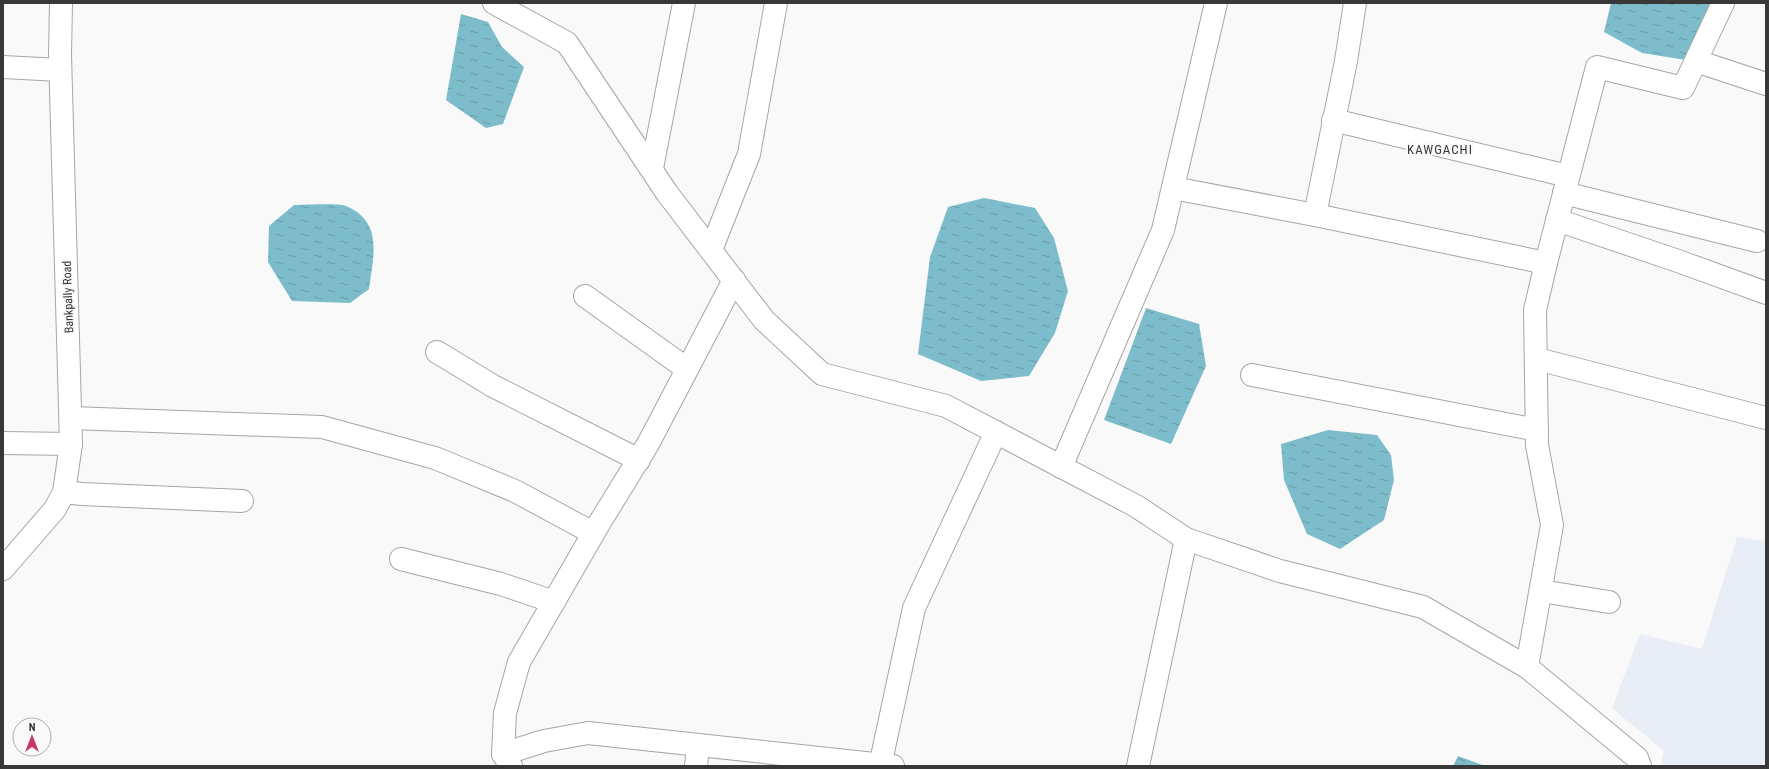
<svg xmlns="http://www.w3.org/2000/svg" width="1769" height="769" font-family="'Roboto Condensed',sans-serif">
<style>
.built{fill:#e9edf5}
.water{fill:url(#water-ripples)}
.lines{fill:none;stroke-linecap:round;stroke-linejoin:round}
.minor-casing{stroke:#a5a6a7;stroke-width:24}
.minor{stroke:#fff;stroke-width:22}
.labels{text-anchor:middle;stroke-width:4;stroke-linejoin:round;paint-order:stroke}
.street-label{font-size:12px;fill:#383838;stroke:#f9f9fa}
.neighbourhood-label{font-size:13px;letter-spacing:1px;fill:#383939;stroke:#f9f9fa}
</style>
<defs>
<pattern id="water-ripples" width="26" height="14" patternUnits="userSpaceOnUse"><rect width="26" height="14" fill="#7dbdcb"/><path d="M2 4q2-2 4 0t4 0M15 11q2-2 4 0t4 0" fill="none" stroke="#679ba6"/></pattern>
</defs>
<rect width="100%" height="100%" fill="#f9f9fa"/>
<polygon class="built" points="1766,532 1766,766 1667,766 1661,764 1664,751 1612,708 1640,634 1702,649 1737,537 1764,541"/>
<g class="water">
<polygon points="1611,3 1711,3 1686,60 1642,53 1604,32"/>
<polygon points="461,14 488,22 502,47 524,67 503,124 486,128 446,100"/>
<polygon points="984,198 1035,208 1054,238 1068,291 1055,333 1029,376 981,381 918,354 930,257 948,207"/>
<path d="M 294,205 C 305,205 338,203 346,206 C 384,222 373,257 369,289 L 350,303 L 292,301 L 268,262 L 269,226 Z"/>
<polygon points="1146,308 1199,324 1206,366 1171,444 1104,420"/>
<polygon points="1328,430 1377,435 1391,455 1394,480 1384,520 1340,549 1307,534 1284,480 1281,444"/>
<polygon points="1458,756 1485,766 1453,766"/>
</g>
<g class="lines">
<g class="minor-casing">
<g id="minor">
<polyline points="494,3 567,43 667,193 764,320 822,374 946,406 1136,506 1186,539 1280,571 1423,607 1527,667 1637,758 1640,766"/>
<polyline points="1355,3 1346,61 1315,215 1546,263"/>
<polyline points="1696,61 1766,84"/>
<polyline points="3,67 60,70"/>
<polyline points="1333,120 1568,176"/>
<polyline points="652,168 684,3"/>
<polyline points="1173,188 1315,215"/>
<polyline points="1564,193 1757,241"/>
<polyline points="1557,220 1678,261 1766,293"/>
<polyline points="711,250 749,154 776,3"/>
<polyline points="585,296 687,369"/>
<polyline points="437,352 493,386 639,460"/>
<polyline points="1537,359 1766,418"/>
<polyline points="1252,375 1537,430"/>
<polyline points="71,418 322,427 435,458 515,491 593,533"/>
<polyline points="3,443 71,444"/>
<polyline points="1061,467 1163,230 1216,3"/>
<polyline points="64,492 82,494 242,501"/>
<polyline points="401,559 501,584 554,602"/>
<polyline points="3,569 55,509 64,492 71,444 60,55 61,3"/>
<polyline points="1541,591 1609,602"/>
<polyline points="1527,667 1552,525 1537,445 1535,310 1546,263 1597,67 1683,88 1723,3"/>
<polyline points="503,754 544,741 588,733 893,766"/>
<polyline points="511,766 503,754 505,713 519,662 600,522 648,444 734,280"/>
<polyline points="696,766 698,746"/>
<polyline points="880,766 914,608 996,432"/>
<polyline points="1138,766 1186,539"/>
</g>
</g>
<use href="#minor" class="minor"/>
</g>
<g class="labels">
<g class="street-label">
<text transform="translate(68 297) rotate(-92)" y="4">Bankpally Road</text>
</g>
<g class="neighbourhood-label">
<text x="1440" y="154">KAWGACHI</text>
</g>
</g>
<rect width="1769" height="769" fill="none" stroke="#383838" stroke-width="8"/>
<g transform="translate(32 737)"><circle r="19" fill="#f9f9fa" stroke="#acacac"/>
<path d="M0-3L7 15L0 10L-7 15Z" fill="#c4386a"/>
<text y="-6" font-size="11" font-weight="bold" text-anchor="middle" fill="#383838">N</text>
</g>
</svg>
